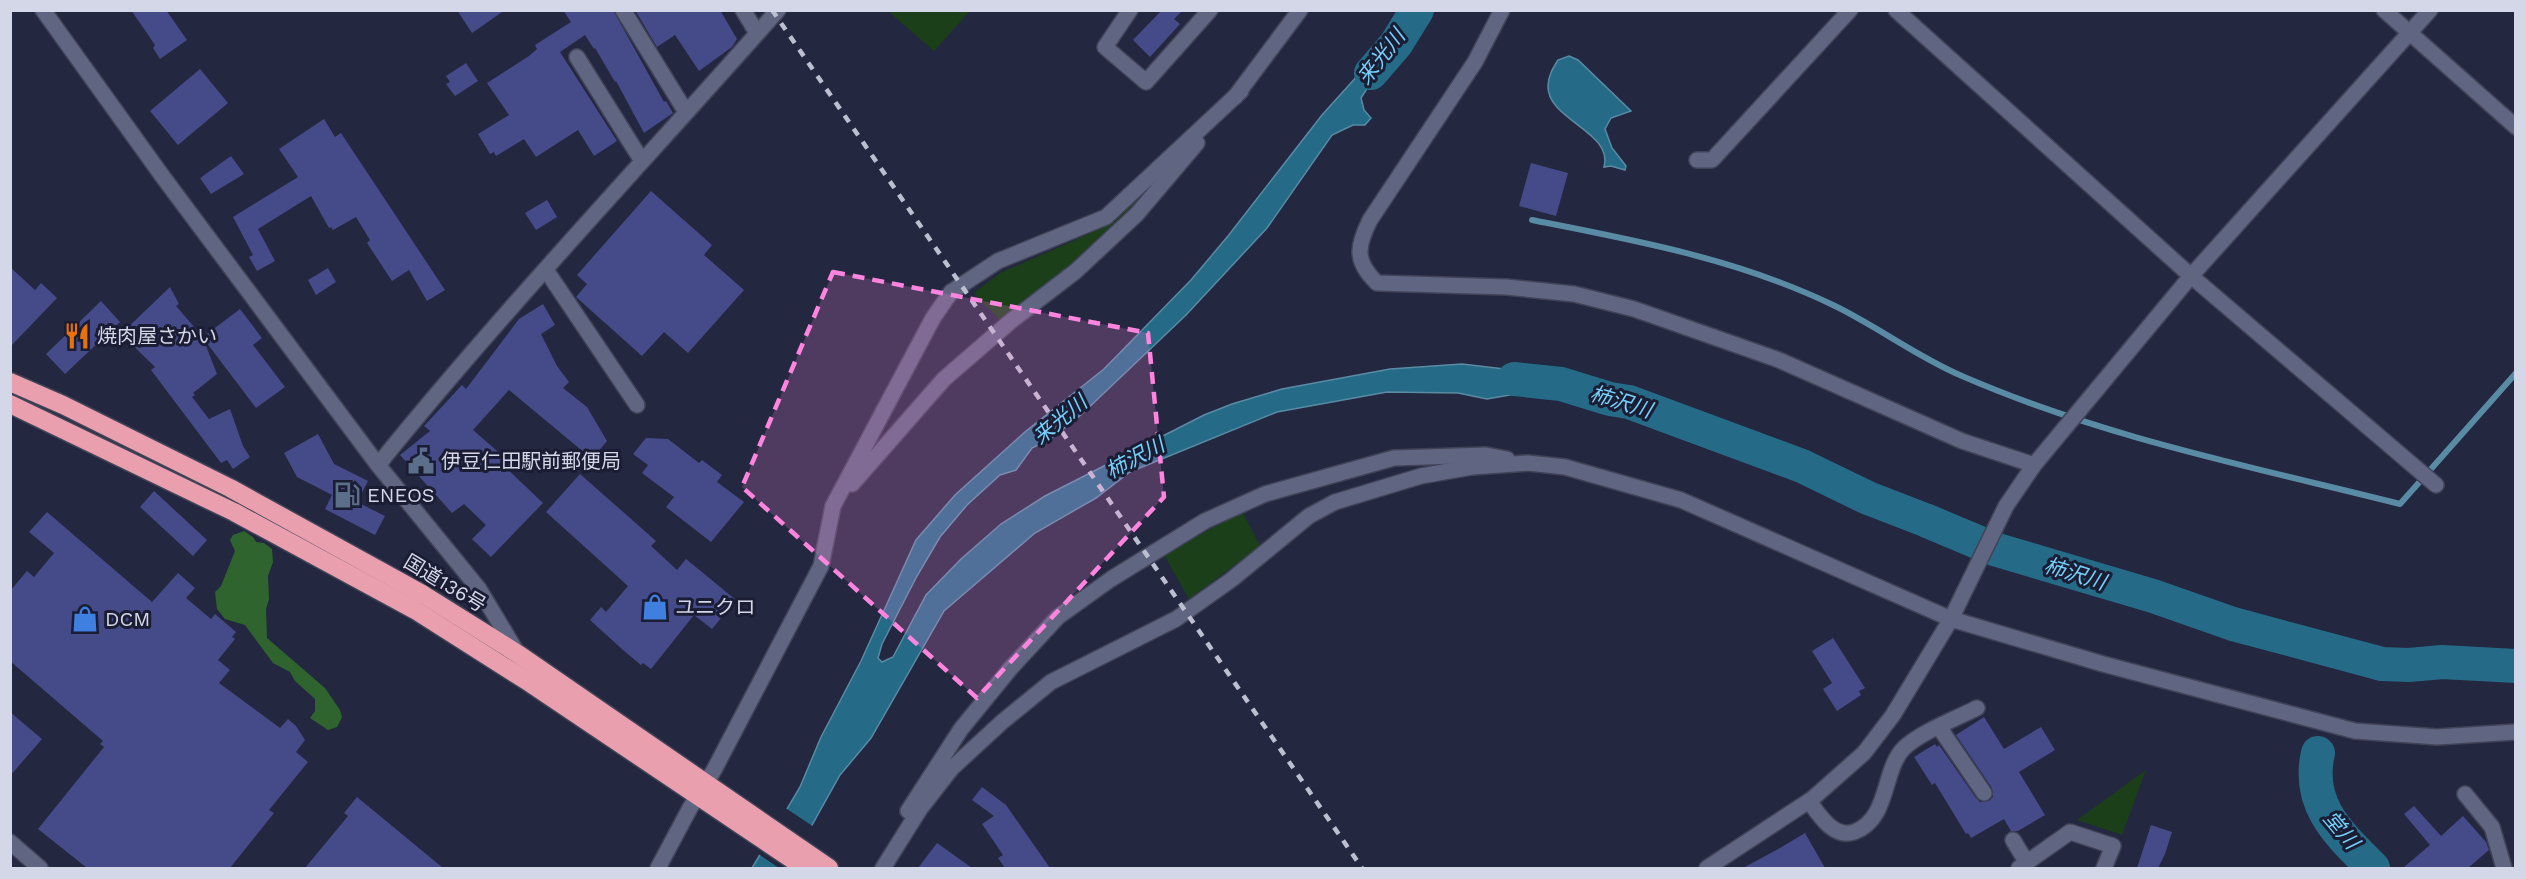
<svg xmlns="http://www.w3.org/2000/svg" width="2526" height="879" font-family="'Work Sans','Noto Sans JP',sans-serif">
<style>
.green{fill:#1a3f19}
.forest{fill:#2f642e}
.water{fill:#256b87;stroke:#5a8ba4;stroke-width:1.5}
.pier{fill:#242740}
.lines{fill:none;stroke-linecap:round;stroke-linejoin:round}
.stream{stroke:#5a8ba4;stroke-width:6}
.river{stroke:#256b87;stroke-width:34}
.building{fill:#454a88}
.minor-casing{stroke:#414358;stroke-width:18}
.highway-casing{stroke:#414358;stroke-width:21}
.minor{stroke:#606581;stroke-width:15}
.highway{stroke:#e99fad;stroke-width:18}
.rail{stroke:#bcbfd0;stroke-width:4.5;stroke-dasharray:8 8;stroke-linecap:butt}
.marked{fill:#fe85df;fill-opacity:0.2;stroke:#fe85df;stroke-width:4.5;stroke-dasharray:12 8;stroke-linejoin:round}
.labels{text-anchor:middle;stroke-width:6;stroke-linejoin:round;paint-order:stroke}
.poi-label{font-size:20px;fill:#d4d7e7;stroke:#1b1d35;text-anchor:start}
.street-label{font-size:20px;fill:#d4d7e7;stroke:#1b1d35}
.water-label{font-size:21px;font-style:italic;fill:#75d2fb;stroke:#1b1d35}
</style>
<rect width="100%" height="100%" fill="#242740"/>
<g class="green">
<polygon points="888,11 970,11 934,51"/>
<polygon points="1184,151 1119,224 1001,321 974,293 1000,273 1089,234 1115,218"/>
<polygon points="1242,511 1260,546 1189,599 1164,555"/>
<polygon points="2146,770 2122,835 2077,820"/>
</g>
<polygon class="forest" points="244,531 253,537 256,542 264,543 272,549 273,562 268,576 269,599 266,609 267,638 325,688 340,710 342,717 337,727 328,730 310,718 315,711 315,699 295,681 290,672 273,663 245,625 225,619 217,609 215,592 221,586 235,551 230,540 233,535"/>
<g class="water">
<path d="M 1396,33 L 1407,39 C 1392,59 1374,76 1361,98 L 1364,110 L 1371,118 L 1365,125 L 1353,125 L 1332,135 L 1267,228 L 1186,315 L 1082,414 L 1053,437 L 1032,448 L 1016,470 L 1000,475 L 967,505 L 940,537 L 917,576 L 882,644 L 878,658 L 882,662 L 893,657 L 926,595 L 961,559 L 1001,524 L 1045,496 L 1204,415 L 1232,404 L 1282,389 L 1390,369 L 1462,364 L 1563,376 L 1559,394 L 1521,393 L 1487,399 L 1458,393 L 1387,392 L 1277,412 L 1130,472 L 1096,498 L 1035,533 L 944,611 L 871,738 L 840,775 L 788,868 L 752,868 L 800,787 L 821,737 L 861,661 L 916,540 L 955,495 L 1026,431 L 1104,369 L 1191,280 L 1228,236 L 1322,115 Z"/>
<path d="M 1569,56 L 1578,60 L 1631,111 L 1611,118 L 1605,129 L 1612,148 L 1626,166 L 1625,170 L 1611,166 L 1604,167 C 1614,132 1547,120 1548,86 C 1548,76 1553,68 1558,60 Z"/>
</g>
<polygon class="pier" points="784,807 814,827 791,868 779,868 757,853"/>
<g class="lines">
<path class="stream" d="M 1532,220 C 1634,240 1738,259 1833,305 C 1877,326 1917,357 1962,376 C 2102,437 2253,467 2400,504 L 2516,373"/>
<g class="river">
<polyline points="1371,73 1396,44 1417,10"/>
<polyline points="1514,379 1561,384 1610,399 1629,402 1802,466 1868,498 1925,520 1994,549 2153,596 2233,624 2382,664 2409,665 2442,662 2516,666"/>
<path d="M 2318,753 C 2306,805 2339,834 2373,868"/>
</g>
</g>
<g class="building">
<polygon points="131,10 166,10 187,40 160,59 153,48 155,45"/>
<polygon points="457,10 505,10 472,33"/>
<polygon points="563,10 613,10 664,102 666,101 673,113 644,133 616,81 615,82 595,48 594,49 585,35 560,52 617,141 594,156 578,130 536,157 524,139 496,156 494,152 490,154 478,134 509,115 487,83 529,56 537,49 535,45 571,22"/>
<polygon points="635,10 720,10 737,39 732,47 699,71 675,35 657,47"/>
<polygon points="1162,10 1183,10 1174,19 1180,24 1150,57 1133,40"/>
<polygon points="466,63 478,81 455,96 446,84 450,82 446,76"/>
<polygon points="200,69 228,103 178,145 150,111"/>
<polygon points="324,119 335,137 341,133 445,290 427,301 409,270 392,281 367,243 370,240 356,217 333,230 331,227 329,228 311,196 258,229 275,261 257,271 249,257 253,255 233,217 298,177 279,149"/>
<polygon points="231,156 244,174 211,194 200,178"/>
<polygon points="1531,163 1568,173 1556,216 1519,206"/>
<polygon points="651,191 712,245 704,255 744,290 688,353 664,332 642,356 576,297 587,284 577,275"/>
<polygon points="547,200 557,217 536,230 525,213"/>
<polygon points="10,267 35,290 41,283 57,298 10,347"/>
<polygon points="328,268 336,282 316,295 308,280"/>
<polygon points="170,287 179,304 176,306 203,337 240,309 262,338 253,345 285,387 256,408 203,338 217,374 193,393 195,395 192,397 209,419 230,409 243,446 250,457 233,469 227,460 221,463 151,370 155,367 121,334"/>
<polygon points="101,301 120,322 65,374 46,354"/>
<polygon points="543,304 555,325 541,334 557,366 569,382 563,388 587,407 607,441 592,459 509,390 473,430 504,457 500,462 543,503 491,557 472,539 486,525 464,504 452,513 400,455 430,431 424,426 462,385 466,389 519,319"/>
<polygon points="318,434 334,464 368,481 357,502 385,516 375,535 325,509 332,495 297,477 284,453"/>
<polygon points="646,438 668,439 699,463 702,460 722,475 717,482 744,502 711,542 666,507 674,497 642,473 648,465 633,454"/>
<polygon points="580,474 656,541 651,546 677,570 686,559 736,600 712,629 694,615 651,669 643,663 641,665 623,650 590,620 601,607 606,612 628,586 546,512"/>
<polygon points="154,491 207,540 193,556 140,507"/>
<polygon points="47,512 152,602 178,573 195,588 186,598 211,619 215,614 236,632 232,637 235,639 218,660 230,670 219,683 280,728 288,719 296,726 305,740 296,752 308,762 269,810 274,813 230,868 87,868 38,829 104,747 100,744 103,741 10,661 10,591 27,571 34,577 54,553 29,532"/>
<polygon points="1833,638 1865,688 1859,691 1861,695 1837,711 1823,689 1832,683 1812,651"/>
<polygon points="10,712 42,739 10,776"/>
<polygon points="1984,717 2004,749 2041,727 2055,750 2019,772 2045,815 2018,831 2011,831 2004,819 1971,838 1968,833 1966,834 1935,783 1932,785 1914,757 1935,744 1937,747 1939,745 1976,798 1980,802 1989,801 1993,797 1992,788 1956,735"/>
<polygon points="982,787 1006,805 1050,868 1005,868 998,858 1003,855 982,824 994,816 972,800"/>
<polygon points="357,797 443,868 305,868 348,816 344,813"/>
<polygon points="2414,806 2441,836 2463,816 2486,842 2489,850 2468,868 2403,868 2430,845 2404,814"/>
<polygon points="2151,825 2172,832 2165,854 2158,868 2137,868"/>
<polygon points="1805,833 1825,868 1743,868 1780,848"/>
<polygon points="937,843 972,868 918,868"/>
</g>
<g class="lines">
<g class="minor-casing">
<g id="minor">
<polyline points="43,10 163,177 378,465 479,589 518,654"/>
<polyline points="623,10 686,112"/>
<polyline points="743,10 757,33"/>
<polyline points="1130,10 1105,47 1146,82 1210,10"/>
<path d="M 1502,10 L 1475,62 L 1370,220 C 1357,246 1354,261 1377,283 L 1506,287 L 1574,294 L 1634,309 L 1779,360 L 1962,441 L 2034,465"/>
<polyline points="1896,10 2191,276 2436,485"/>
<polyline points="2384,10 2516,127"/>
<polyline points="577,57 642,161"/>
<polyline points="1235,97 1300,10"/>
<polyline points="1697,160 1712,160 1850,10"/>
<polyline points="546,270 637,405"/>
<path d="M 378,465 C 505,308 644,162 778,10"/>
<polyline points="852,484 944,379 1011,321 1076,271 1137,214 1197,143"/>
<polyline points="1939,727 1984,793"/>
<polyline points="2465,794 2492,827 2504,868"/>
<path d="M 1809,801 C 1819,815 1834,839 1854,832 C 1890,819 1882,770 1904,748 C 1921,732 1955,719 1977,708"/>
<polyline points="908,811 961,729 1010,669 1058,617 1111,579 1205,521 1265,494 1394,458 1486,455 1507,459"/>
<polyline points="2013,840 2027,863"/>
<polyline points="10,842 40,868"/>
<polyline points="658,868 690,808 714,770 821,566 833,506 933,318 951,292 998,261 1106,217 1241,91"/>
<polyline points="883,868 920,809 952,768 1002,722 1051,682 1176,619 1231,580 1309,516 1335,502 1421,476 1472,467 1528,463 1565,467 1681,500 1951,619 2103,664 2355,731 2437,737 2516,732"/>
<polyline points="1707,868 1812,799 1864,753 1893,715 1951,619 2006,506 2034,465 2191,276 2430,10"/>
<polyline points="2019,868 2070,832 2113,846 2104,868"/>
</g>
</g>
<g class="highway-casing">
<g id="highway">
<polyline points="10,382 63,405 230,488 424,595 518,654 829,868"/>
<polyline points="10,404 234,512 415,610 530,683 805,868"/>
</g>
</g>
<use href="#minor" class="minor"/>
<use href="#highway" class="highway"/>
<polyline class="rail" points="772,10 1362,868"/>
</g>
<path class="marked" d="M 833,272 L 1148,333 L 1164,497 L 977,698 L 742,487 Z"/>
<defs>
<g id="restaurant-bare" transform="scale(2.07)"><path d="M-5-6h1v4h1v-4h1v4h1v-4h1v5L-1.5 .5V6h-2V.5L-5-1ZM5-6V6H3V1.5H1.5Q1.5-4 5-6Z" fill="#e8710a" stroke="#1b1d35" stroke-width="2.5" paint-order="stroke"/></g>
<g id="civic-bare" transform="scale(2.07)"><path d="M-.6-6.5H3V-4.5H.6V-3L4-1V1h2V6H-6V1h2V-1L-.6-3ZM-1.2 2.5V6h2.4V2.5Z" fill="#5c6f8a" stroke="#1b1d35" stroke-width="2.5" paint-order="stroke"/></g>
<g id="fuel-bare" transform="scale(2.07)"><path d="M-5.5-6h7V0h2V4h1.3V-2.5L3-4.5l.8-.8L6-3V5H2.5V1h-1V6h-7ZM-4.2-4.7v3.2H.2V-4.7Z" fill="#5c6f8a" stroke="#1b1d35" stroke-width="2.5" paint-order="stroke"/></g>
<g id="shop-bare" transform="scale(2.07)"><path d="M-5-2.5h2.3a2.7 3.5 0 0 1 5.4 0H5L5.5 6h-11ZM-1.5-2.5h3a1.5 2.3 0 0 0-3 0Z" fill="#3f7fe0" stroke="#1b1d35" stroke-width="2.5" paint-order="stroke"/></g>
</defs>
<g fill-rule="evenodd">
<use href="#restaurant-bare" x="77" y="336"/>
<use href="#civic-bare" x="421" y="461"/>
<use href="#fuel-bare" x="347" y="495"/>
<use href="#shop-bare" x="655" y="607"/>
<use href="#shop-bare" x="85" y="619"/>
</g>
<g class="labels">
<g class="poi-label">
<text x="97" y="343">焼肉屋さかい</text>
<text x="441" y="468">伊豆仁田駅前郵便局</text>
<text x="367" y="502">ENEOS</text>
<text x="675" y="614">ユニクロ</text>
<text x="105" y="626">DCM</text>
</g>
<g class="street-label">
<text transform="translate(445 583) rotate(31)" y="7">国道136号</text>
</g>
<g class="water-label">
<text transform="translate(1381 57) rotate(-52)" y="7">来光川</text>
<text transform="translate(1621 402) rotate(17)" y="7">柿沢川</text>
<text transform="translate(1060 420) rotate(-40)" y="7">来光川</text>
<text transform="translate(1135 458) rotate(-28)" y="7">柿沢川</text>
<text transform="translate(2075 574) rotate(17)" y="7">柿沢川</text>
<text transform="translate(2341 830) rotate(50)" y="7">堂川</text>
</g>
</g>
<rect width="2526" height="879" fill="none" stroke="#d4d7e7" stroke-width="24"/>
</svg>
